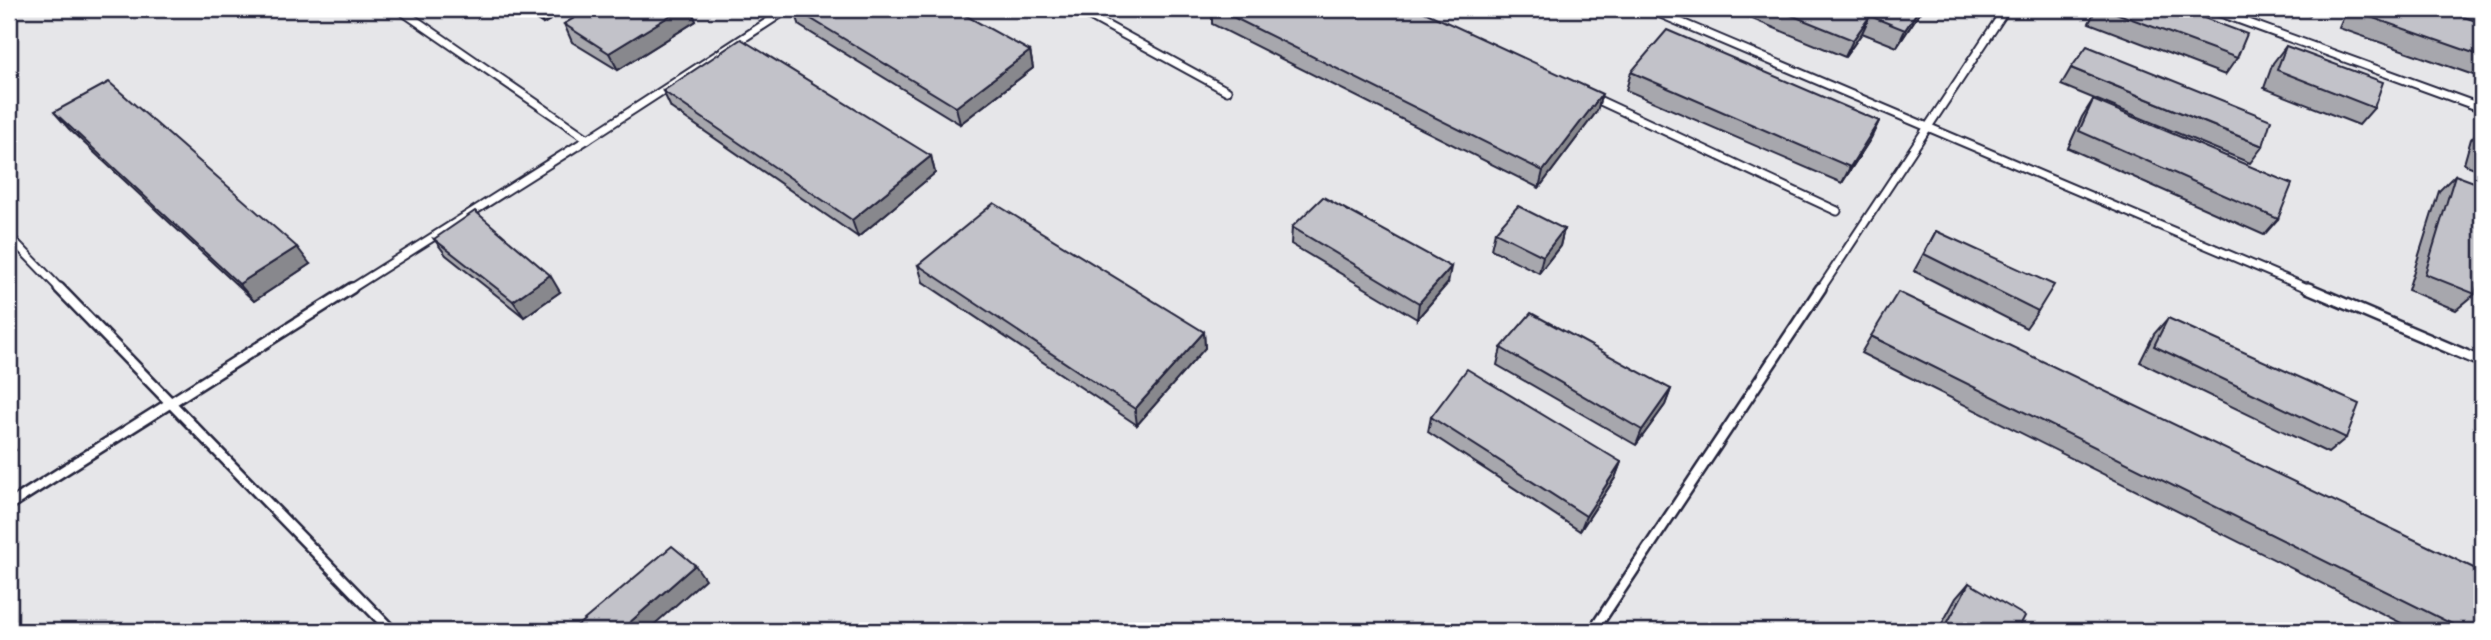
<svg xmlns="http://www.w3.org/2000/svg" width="2491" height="640" font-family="'Shantell Sans',sans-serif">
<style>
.built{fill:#e6e6e9}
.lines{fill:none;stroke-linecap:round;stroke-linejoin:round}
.lane-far1-casing{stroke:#22223b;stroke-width:11}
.lane-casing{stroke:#22223b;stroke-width:14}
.lane-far1{stroke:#fff;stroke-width:7}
.lane{stroke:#fff;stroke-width:9}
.wall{fill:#a7a7ad;stroke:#22223b;stroke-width:2}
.shaded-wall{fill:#88888d;stroke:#22223b;stroke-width:2}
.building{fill:#c2c2c9;stroke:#22223b;stroke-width:2}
</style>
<rect width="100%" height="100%" fill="#f6f6f7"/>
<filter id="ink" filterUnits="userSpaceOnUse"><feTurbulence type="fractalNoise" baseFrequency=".0143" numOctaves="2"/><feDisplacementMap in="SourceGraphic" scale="14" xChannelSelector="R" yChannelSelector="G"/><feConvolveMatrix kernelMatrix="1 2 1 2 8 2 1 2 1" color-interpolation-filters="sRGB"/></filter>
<g filter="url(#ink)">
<rect class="built" x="9" y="9" width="2473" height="622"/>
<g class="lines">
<g class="lane-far1-casing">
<g id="lane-far1">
<polyline points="399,9 588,139 788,9"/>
<polyline points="1077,9 1227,91"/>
<polyline points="1649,9 2312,290"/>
<polyline points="2210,9 2482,108"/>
<polyline points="1592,97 1837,211"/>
<polyline points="9,236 61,290"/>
<polyline points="349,290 588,139"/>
<polyline points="1820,290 2006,9"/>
</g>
</g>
<g class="lane-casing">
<g id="lane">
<polyline points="59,288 392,631"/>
<polyline points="2308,288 2482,362"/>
<polyline points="9,505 352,288"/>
<polyline points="1593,631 1821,288"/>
</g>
</g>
<use href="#lane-far1" class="lane-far1"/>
<use href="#lane" class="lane"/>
</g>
<g class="wall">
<polygon points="520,9 569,9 543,24"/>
<polygon points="590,9 691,9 696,21 618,70 572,42 564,24"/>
<polygon points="794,9 1030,51 1033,68 960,124 800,26"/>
<polygon points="1212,9 1418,9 1597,111 1539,188 1212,24"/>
<polygon points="1728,9 1922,9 1897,47 1862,33 1845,57"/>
<polygon points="2096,9 2180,9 2237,58 2225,75 2089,23"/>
<polygon points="2292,9 2314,9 2310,15"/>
<polygon points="2347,9 2440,9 2482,23 2482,78 2339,28"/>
<polygon points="2452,9 2467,9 2463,13"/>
<polygon points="2286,46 2374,108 2359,125 2264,88 2273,63"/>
<polygon points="2071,68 2263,146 2250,163 2061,85"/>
<polygon points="1631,72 1879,121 1871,138 1842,183 1626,90"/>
<polygon points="663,91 931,156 935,173 858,237 671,108"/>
<polygon points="2093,100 2278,219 2264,235 2068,148 2082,117"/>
<polygon points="54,112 310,264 254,301 69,129"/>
<polygon points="2482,127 2482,171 2464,164 2471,139"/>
<polygon points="2455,175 2475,294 2456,310 2408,290 2439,191"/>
<polygon points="1292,227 1448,283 1417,319 1291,244"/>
<polygon points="1564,229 1560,246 1539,273 1491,249 1495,232"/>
<polygon points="1936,231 2038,311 2026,328 1914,271"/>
<polygon points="434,239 560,292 524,317 446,255"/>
<polygon points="918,265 1204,332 1205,348 1137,425 923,282"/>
<polygon points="2168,318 2346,438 2328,453 2140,362 2154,334"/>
<polygon points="1871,336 2482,631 2417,631 1861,353"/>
<polygon points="1501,348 1671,389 1665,405 1636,445 1497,365"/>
<polygon points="1431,417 1621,462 1615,478 1580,531 1428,432"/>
<polygon points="1969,583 2017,631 1938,631 1956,598"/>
</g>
<g class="shaded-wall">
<polygon points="536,9 569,9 543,24"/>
<polygon points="681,9 691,9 696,21 618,70 609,53"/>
<polygon points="1919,9 1922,9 1897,47 1905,30"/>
<polygon points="1870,16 1862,33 1845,57 1853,40"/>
<polygon points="1030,51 1033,68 960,124 956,107"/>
<polygon points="1602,94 1597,111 1539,188 1543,171"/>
<polygon points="1879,121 1871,138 1842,183 1850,167"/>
<polygon points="931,156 935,173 858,237 852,220"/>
<polygon points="1564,229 1560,246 1539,273 1543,256"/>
<polygon points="297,247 310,264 254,301 239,284"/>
<polygon points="1451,267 1448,283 1417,319 1419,303"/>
<polygon points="550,275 560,292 524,317 513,301"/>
<polygon points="1204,332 1205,348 1137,425 1135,409"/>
<polygon points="1671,389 1665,405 1636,445 1642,430"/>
<polygon points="9,441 16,450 9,455"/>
<polygon points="1621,462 1615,478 1580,531 1586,516"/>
<polygon points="695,565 705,579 647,631 620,631"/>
</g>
<g class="building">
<polygon points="590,9 681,9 609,53 564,24"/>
<polygon points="795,9 954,9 1030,51 956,107"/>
<polygon points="1217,9 1418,9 1602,94 1543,171"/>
<polygon points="1776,9 1919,9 1905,30 1870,16 1853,40"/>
<polygon points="2105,9 2180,9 2247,34 2237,58"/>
<polygon points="2354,9 2440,9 2482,23 2482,56 2353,11"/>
<polygon points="1667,30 1879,121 1850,167 1631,72"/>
<polygon points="741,39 931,156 852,220 663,91"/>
<polygon points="2087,46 2271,120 2263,146 2071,68"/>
<polygon points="2286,46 2383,82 2374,108 2277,70"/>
<polygon points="109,82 297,247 239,284 54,112"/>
<polygon points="2093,100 2292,184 2278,219 2079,131"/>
<polygon points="2455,175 2482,185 2482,265 2475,294 2425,274"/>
<polygon points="1323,197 1451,267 1419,303 1292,227"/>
<polygon points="994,203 1204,332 1135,409 918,265"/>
<polygon points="1518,206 1564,229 1543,256 1495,232"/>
<polygon points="475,211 550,275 513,301 434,239"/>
<polygon points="1936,231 2054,285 2038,311 1924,254"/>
<polygon points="1898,292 2482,572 2482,631 2466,631 1871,336"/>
<polygon points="1531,313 1671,389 1642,430 1501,348"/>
<polygon points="2168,318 2359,404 2346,438 2154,346"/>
<polygon points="1467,369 1621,462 1586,516 1431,417"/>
<polygon points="672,546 695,565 620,631 571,631"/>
<polygon points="1969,583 2025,616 2017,631 1943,631"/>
</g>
</g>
<rect width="2491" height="640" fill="none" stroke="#fff" stroke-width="35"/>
<rect x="18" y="18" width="2456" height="605" fill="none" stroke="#22223b" stroke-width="2.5" filter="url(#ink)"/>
</svg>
